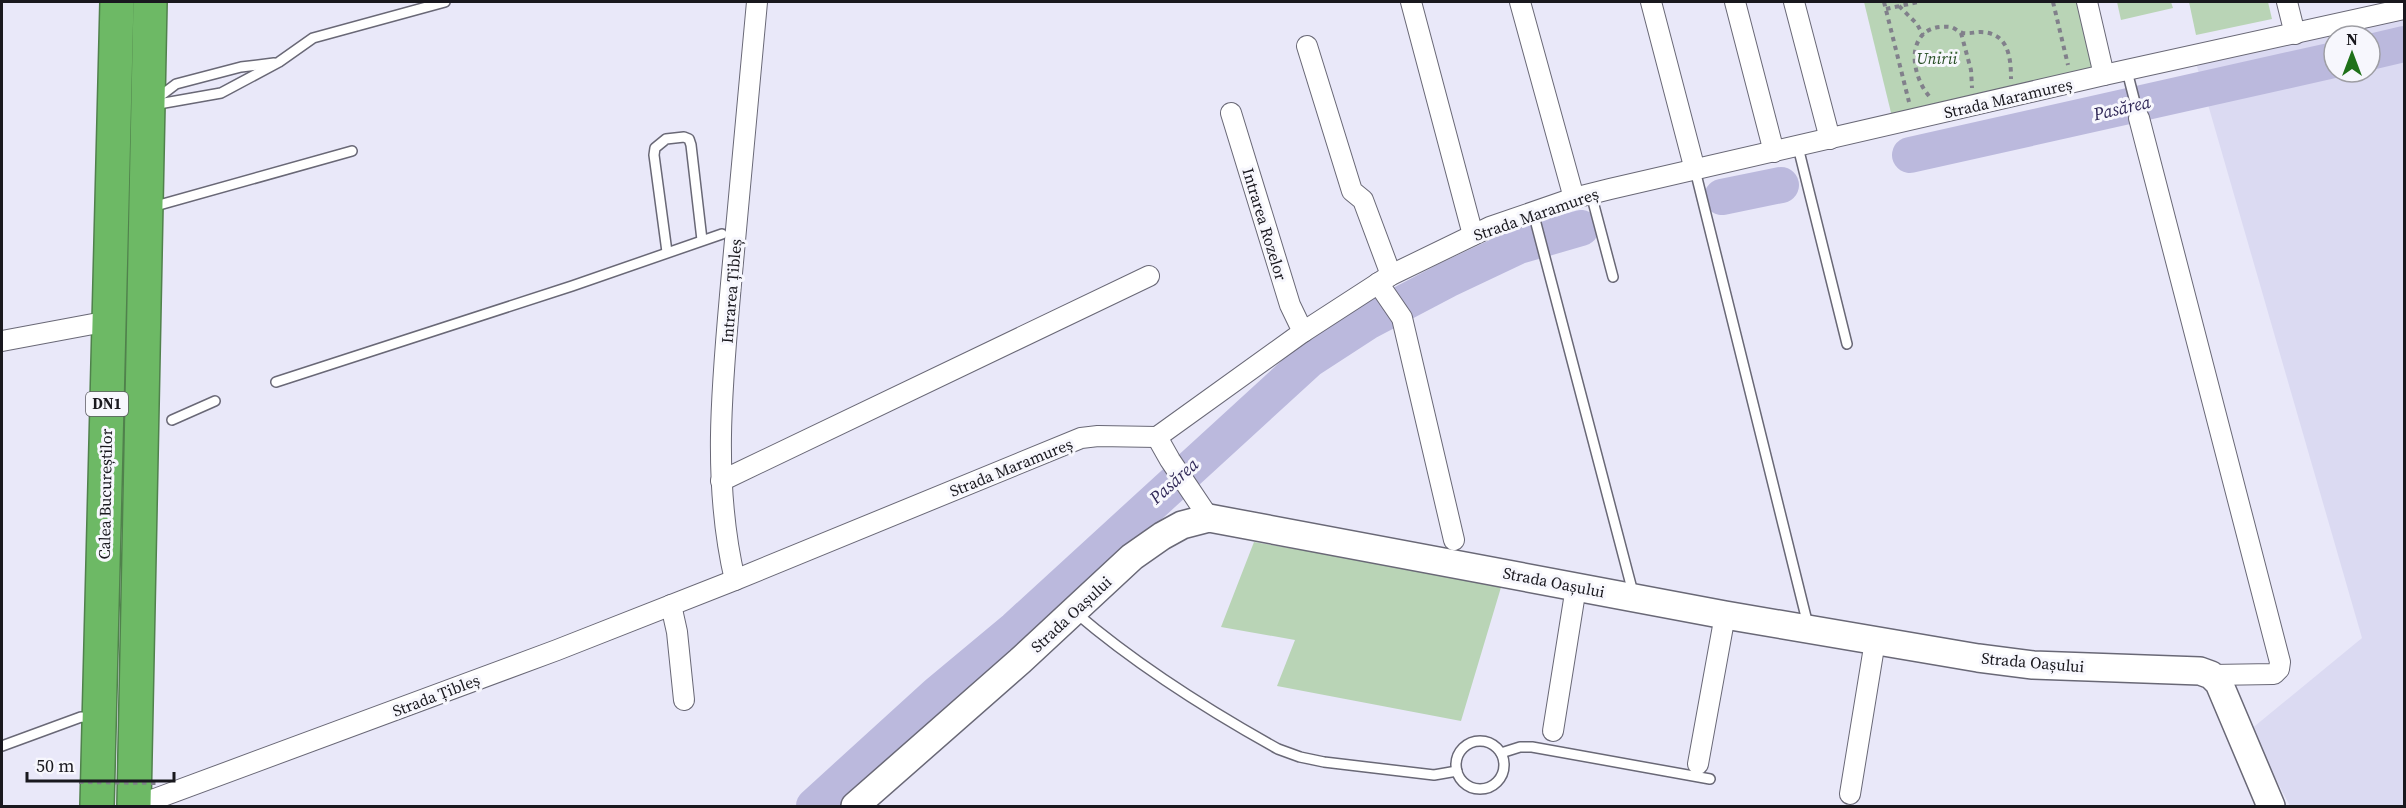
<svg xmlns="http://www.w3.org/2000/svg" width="2406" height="808" font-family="'Source Serif 4',serif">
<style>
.built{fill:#dbdaf2;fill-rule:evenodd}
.green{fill:#b9d4b6}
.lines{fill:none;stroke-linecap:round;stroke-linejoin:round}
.river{stroke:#bbb9dd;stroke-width:36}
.lane-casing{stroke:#696876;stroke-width:12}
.street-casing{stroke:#696876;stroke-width:22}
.secondary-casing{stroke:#696876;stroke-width:30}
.highway-casing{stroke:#50814c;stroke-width:36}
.path{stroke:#81808b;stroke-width:4;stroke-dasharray:4.5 4.5;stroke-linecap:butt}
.lane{stroke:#fff;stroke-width:9}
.street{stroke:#fff;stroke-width:20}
.secondary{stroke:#fff;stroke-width:27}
.highway{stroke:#6db965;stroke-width:33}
.path-bridge{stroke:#81808b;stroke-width:4;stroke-dasharray:4.5 4.5;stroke-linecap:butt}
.labels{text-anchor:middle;stroke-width:6;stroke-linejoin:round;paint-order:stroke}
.shield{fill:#f7f7fd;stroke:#5c5b61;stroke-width:1.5}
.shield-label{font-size:15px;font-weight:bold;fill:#19181e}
.park-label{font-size:16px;font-style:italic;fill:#284f25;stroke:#f7f7fd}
.street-label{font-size:16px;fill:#19181e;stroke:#f7f7fd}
.water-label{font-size:18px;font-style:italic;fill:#302857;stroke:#f7f7fd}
</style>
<rect width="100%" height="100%" fill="#e9e8f9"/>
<path class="built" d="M 2404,9 L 2404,806 L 2290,806 L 2250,730 L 2362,638 L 2194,56 ZM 2334,36 L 2370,36 L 2370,72 L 2334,72 Z"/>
<g class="green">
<polygon points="1864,2 2087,2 2104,75 1894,125"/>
<polygon points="2117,2 2171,2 2173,8 2121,20"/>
<polygon points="2189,2 2268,2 2272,19 2196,35"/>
<polygon points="1254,542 1502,584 1461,721 1277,686 1295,640 1221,627"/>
</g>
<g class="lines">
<g class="river">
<polyline points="2370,52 2404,44"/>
<polyline points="1910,155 2334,60"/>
<polyline points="1722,197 1781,185"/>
<polyline points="814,806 937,694 1015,629 1309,360 1369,321 1447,280 1519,246 1581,228"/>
</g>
<g class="lane-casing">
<g id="lane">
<polyline points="2127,71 2139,118"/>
<polyline points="155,100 176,84 241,67 274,63"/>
<polyline points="153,105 221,93 279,62 313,38 445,2"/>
<polyline points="1798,147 1847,344"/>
<polyline points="1695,170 1808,625"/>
<polyline points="1591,194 1613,277"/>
<polyline points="152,207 352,151"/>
<polyline points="1533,212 1631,585"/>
<polyline points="667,252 654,155 655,148 666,139 684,137 689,139 691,145 702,240"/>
<polyline points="276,382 572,286 722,234"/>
<polyline points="172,420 215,401"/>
<path d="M 1076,613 C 1138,666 1206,709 1278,749 L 1300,757 L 1324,762 L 1434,775 L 1457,771"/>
<circle cx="1480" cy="765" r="24"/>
<polyline points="2,746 81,717 94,718"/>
<polyline points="1501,753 1520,747 1532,747 1710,779"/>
</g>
</g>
<g class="street-casing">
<g id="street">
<polyline points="1411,2 1473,235"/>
<polyline points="1520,2 1574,198"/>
<polyline points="1651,2 1695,170"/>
<polyline points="1735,2 1774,152"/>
<polyline points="1794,2 1830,139"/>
<polyline points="2087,2 2104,75"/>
<polyline points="2287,2 2295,34"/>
<polyline points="1307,46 1352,191 1363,200 1391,275"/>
<polyline points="1231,113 1290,305 1303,332"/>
<polyline points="2139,118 2280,662 2279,669 2274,674 2211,675"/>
<polyline points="1378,283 1402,318 1454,540"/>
<polyline points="2,341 109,321"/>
<polyline points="1157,437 1170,460 1209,518"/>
<polyline points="721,481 1149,276"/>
<path d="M 735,580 C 711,479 723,375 732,273 C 741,182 749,92 757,2"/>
<polyline points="671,605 677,632 684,700"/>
<polyline points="1553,731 1576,587"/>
<polyline points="1698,764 1725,615"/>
<polyline points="1850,794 1875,641"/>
<polyline points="136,806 557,650 735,580 1081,438 1098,436 1157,437 1303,332 1391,275 1490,227 1574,198 1610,189 2104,75 2404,9"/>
</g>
</g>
<g class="secondary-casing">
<polyline id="secondary" points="855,806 1020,661 1132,557 1162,536 1182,525 1209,518 1725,615 1978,658 2033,665 2200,671 2211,675 2219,683 2271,806"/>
</g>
<g class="highway-casing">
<g id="highway">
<polyline points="97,806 117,2"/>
<polyline points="134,806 150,2"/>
</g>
</g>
<g class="path">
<polyline points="1884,2 1909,102"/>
<polyline points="2053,2 2068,65"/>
<polyline points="1899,6 1917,24 1923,35"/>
<polyline points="1886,9 1918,2"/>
<polyline points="1961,33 1971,70 1972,88"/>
<path d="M 1929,96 C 1908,71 1906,22 1951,27 C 1955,28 1958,32 1963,33 C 1969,34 1975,32 1981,32 C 2008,33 2011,56 2011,79"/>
</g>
<use href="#lane" class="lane"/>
<use href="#street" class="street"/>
<use href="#secondary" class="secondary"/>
<use href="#highway" class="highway"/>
<polyline class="path-bridge" points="79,782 158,783"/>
</g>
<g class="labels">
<rect class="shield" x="86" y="392" width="42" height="24" rx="4.5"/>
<g class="shield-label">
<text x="107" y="409">DN1</text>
</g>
<g class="park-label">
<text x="1937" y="64">Unirii</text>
</g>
<g class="street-label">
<text transform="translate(2008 98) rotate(-13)" y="6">Strada Maramureș</text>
<text transform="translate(1536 214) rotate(-19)" y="6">Strada Maramureș</text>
<text transform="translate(1265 224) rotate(73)" y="6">Intrarea Rozelor</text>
<text transform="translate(731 291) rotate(-85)" y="6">Intrarea Țibleș</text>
<text transform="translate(1011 467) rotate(-22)" y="6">Strada Maramureș</text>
<text transform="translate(105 494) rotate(-89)" y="6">Calea Bucureștilor</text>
<text transform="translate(1554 582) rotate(11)" y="6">Strada Oașului</text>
<text transform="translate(1071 614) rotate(-43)" y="6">Strada Oașului</text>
<text transform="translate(2033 662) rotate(5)" y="6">Strada Oașului</text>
<text transform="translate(436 695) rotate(-21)" y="6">Strada Țibleș</text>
</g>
<g class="water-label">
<text transform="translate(2122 108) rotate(-13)" y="6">Pasărea</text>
<text transform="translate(1174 481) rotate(-42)" y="6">Pasărea</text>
</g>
</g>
<rect width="2406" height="808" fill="none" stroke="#19181e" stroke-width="6"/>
<g transform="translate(2352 54)"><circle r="28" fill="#f7f7fd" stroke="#9e9ea4" stroke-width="1.5"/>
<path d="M0-4.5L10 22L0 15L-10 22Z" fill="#1f7119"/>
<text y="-9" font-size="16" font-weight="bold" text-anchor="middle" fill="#19181e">N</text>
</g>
<path d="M27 772v9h147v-9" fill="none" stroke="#19181e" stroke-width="3"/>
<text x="36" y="772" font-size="18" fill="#19181e" stroke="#f7f7fd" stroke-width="4.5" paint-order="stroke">50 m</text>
</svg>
